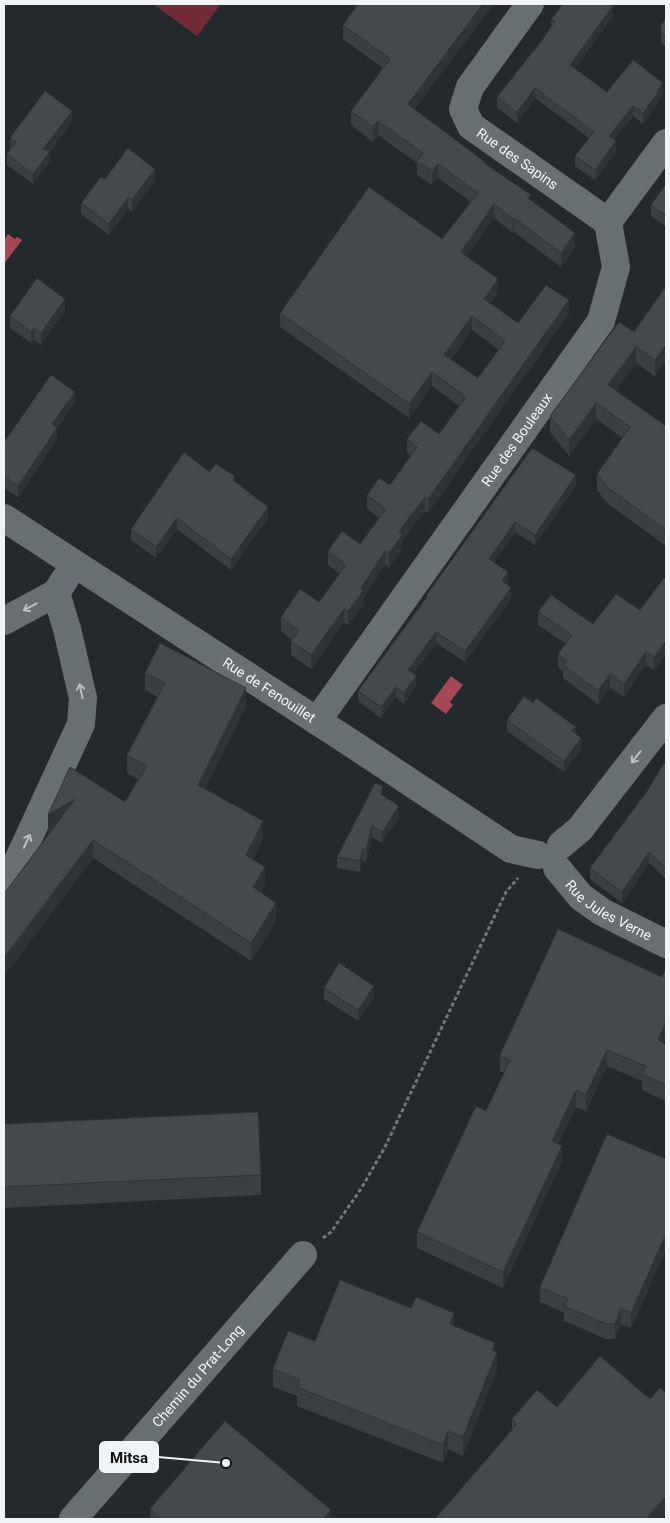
<svg xmlns="http://www.w3.org/2000/svg" width="670" height="1523" font-family="Roboto,sans-serif">
<style>
.grass{fill:#722c37}
.water{fill:#a54755}
.lines{fill:none;stroke-linecap:round;stroke-linejoin:round}
.path{stroke:#717679;stroke-width:3;stroke-dasharray:4 2.5;stroke-linecap:butt}
.minor{stroke:#686f73;stroke-width:28}
.wall{fill:#3a3f42;fill-rule:evenodd}
.shaded-wall{fill:#303336}
.building{fill:#44494d;stroke:#303336;fill-rule:evenodd}
.oneway{stroke:#babfc2}
.labels{text-anchor:middle;stroke-width:5;stroke-linejoin:round;paint-order:stroke}
.street-label{font-size:14px;fill:#f1f4f7;stroke:#0f1113}
.leader{fill:none;stroke:#f1f4f7;stroke-width:2}
.callout-dot{fill:#f1f4f7;stroke:#0f1113;stroke-width:2}
.callout{fill:#f1f4f7;stroke:#f1f4f7;stroke-width:2}
.callout-label{font-size:15px;text-anchor:middle;font-weight:bold;fill:#111}
</style>
<rect width="100%" height="100%" fill="#23292c"/>
<polygon class="grass" points="153,4 221,4 197,36"/>
<g class="water">
<polygon points="8,234 15,239 17,237 22,240 4,264 4,240"/>
<polygon points="451,676 463,685 450,702 453,705 446,714 431,703"/>
</g>
<g class="lines">
<polyline class="path" points="323,1238 331,1232 361,1189 385,1147 506,892 518,878"/>
<g class="minor">
<path id="s1" d="M 530,4 L 470,87 L 463,109 L 471,126 L 608,222"/>
<path id="s2" d="M 4,518 L 351,743 L 511,849 L 538,855"/>
<polyline points="4,621 56,593 65,579"/>
<path id="s3" d="M 317,721 L 601,321 L 616,267 L 608,222 L 666,143"/>
<polyline points="561,845 580,829 666,718"/>
<path id="s4" d="M 557,868 L 581,897 L 602,912 L 666,944"/>
<polyline points="4,883 9,880 81,724 83,698 67,629 56,593"/>
<path id="s5" d="M 73,1519 L 303,1255"/>
</g>
</g>
<g class="wall">
<path d="M 494,4 L 414,109 L 485,163 L 531,200 L 575,247 L 561,267 L 514,232 L 513,233 L 494,218 L 467,257 L 498,293 L 491,303 L 518,323 L 569,314 L 435,503 L 428,513 L 425,511 L 402,541 L 402,549 L 389,567 L 385,565 L 364,598 L 364,604 L 348,625 L 344,623 L 311,669 L 291,655 L 291,641 L 292,640 L 281,631 L 281,617 L 319,602 L 340,574 L 328,565 L 328,551 L 360,544 L 379,518 L 367,509 L 367,495 L 390,485 L 411,456 L 407,453 L 407,439 L 439,434 L 459,406 L 432,386 L 409,418 L 280,327 L 280,313 L 442,239 L 471,202 L 438,178 L 432,185 L 417,175 L 417,163 L 378,135 L 373,142 L 351,125 L 351,111 L 383,68 L 343,39 L 343,25 ZM 472,330 L 499,350 L 478,378 L 451,359 Z"/>
<polygon points="563,4 616,4 613,9 613,17 574,68 607,92 663,94 658,100 658,103 643,124 633,116 614,140 616,152 595,180 575,166 575,156 589,138 535,98 517,123 497,107 497,97 543,39 551,26 551,20"/>
<polygon points="666,18 666,47 661,44 661,25"/>
<polygon points="72,122 50,151 50,162 33,184 7,165 7,154 11,149 10,149 10,138"/>
<polygon points="105,179 155,180 132,212 128,209 109,235 81,214 81,203"/>
<polygon points="666,184 666,227 651,216 651,205"/>
<polygon points="666,286 655,376 636,363 616,390 666,426 666,546 607,503 597,490 597,474 623,438 596,419 569,456 550,432 550,416 634,332"/>
<polygon points="65,310 41,345 34,339 31,343 10,328 10,316"/>
<polygon points="75,403 57,428 57,439 18,497 4,488 4,442"/>
<polygon points="532,448 576,485 535,545 515,532 494,562 508,583 506,584 511,599 465,662 436,643 413,674 416,687 404,704 396,697 381,718 358,701 358,691 426,598 426,596"/>
<polygon points="209,472 235,482 268,518 231,570 177,529 156,558 131,540 131,529"/>
<polygon points="666,580 666,654 654,670 646,665 624,697 610,688 598,704 563,678 563,671 558,668 558,654 566,644 538,625 538,612 593,624 640,610"/>
<polygon points="145,673 246,706 205,789 263,839 253,860 265,885 261,892 276,921 251,961 93,858 4,976 4,894 51,831 48,832 48,815 125,802 138,779 127,773 127,755 158,697 145,690"/>
<polygon points="507,720 576,734 581,749 564,772 507,731"/>
<polygon points="666,765 666,879 649,863 622,903 590,879 590,868"/>
<polygon points="383,795 399,817 382,843 372,837 366,862 363,860 360,872 337,868 337,857"/>
<polygon points="324,988 374,998 358,1021 324,999"/>
<polygon points="664,1044 666,1045 666,1101 642,1090 642,1081 607,1066 586,1111 576,1107 558,1144 562,1162 503,1288 417,1248 417,1232 486,1111 504,1073 500,1071 500,1055"/>
<polygon points="4,1124 261,1175 261,1195 4,1208"/>
<polygon points="666,1159 666,1250 631,1328 621,1324 615,1339 606,1339 564,1321 564,1313 540,1302 540,1287"/>
<polygon points="454,1326 495,1351 497,1370 463,1456 448,1449 443,1463 297,1406 297,1396 273,1387 273,1369 315,1341"/>
<polygon points="512,1419 662,1519 512,1430"/>
<polygon points="150,1509 331,1519 150,1519"/>
</g>
<g class="shaded-wall">
<polygon points="483,4 494,4 408,118 408,104"/>
<polygon points="609,4 616,4 613,9 613,17 570,75 570,65"/>
<polygon points="663,83 663,94 658,100 658,103 643,124 643,113"/>
<polygon points="535,88 535,98 517,123 517,112"/>
<polygon points="633,106 633,116 609,146 609,136"/>
<polygon points="72,111 72,122 43,159 43,149"/>
<polygon points="378,121 378,135 373,142 373,127"/>
<polygon points="616,141 616,152 595,180 595,170"/>
<polygon points="50,151 50,162 33,184 33,174"/>
<polygon points="438,164 438,178 432,185 432,171"/>
<polygon points="155,169 155,180 132,212 132,200"/>
<polygon points="128,198 128,209 109,235 109,224"/>
<polygon points="494,204 494,218 461,266 461,252"/>
<polygon points="514,218 514,232 513,233 513,219"/>
<polygon points="575,233 575,247 561,267 561,253"/>
<polygon points="498,279 498,293 484,313 484,299"/>
<polygon points="65,299 65,310 41,345 41,333"/>
<polygon points="569,300 569,314 428,513 428,499"/>
<polygon points="472,316 472,330 444,369 444,355"/>
<polygon points="34,328 34,339 31,343 31,332"/>
<polygon points="666,345 666,361 655,376 655,360"/>
<polygon points="636,347 636,363 608,401 608,385"/>
<polygon points="432,372 432,386 409,418 409,404"/>
<polygon points="75,392 75,403 52,435 52,424"/>
<polygon points="596,403 596,419 569,456 569,440"/>
<polygon points="57,428 57,439 18,497 18,486"/>
<polygon points="576,475 576,485 535,545 535,535"/>
<polygon points="425,497 425,511 402,541 402,549 389,567 389,553 399,531"/>
<polygon points="268,507 268,518 231,570 231,559"/>
<polygon points="177,518 177,529 156,558 156,547"/>
<polygon points="515,522 515,532 489,569 489,559"/>
<polygon points="385,551 385,565 364,598 364,604 348,625 348,611 361,588"/>
<polygon points="508,572 508,583 502,591 502,580"/>
<polygon points="511,588 511,599 465,662 465,651"/>
<polygon points="344,609 344,623 311,669 311,655"/>
<polygon points="436,632 436,643 408,681 408,670"/>
<polygon points="666,641 666,654 654,670 654,657"/>
<polygon points="646,652 646,665 624,697 624,684"/>
<polygon points="610,674 610,688 598,704 598,691"/>
<polygon points="416,676 416,687 404,704 404,693"/>
<polygon points="396,687 396,697 381,718 381,707"/>
<polygon points="246,688 246,706 198,803 198,785"/>
<polygon points="576,727 576,738 572,731"/>
<polygon points="581,738 581,749 564,772 564,761"/>
<polygon points="75,799 75,817 48,832 48,815"/>
<polygon points="399,806 399,817 382,843 382,832"/>
<polygon points="263,821 263,839 246,873 246,855"/>
<polygon points="372,826 372,837 366,862 366,850"/>
<polygon points="93,840 93,858 4,976 4,958"/>
<polygon points="363,849 363,860 360,872 360,861"/>
<polygon points="649,852 649,863 622,903 622,892"/>
<polygon points="265,867 265,885 253,904 253,887"/>
<polygon points="276,903 276,921 251,961 251,943"/>
<polygon points="374,986 374,998 358,1021 358,1010"/>
<polygon points="666,1022 666,1038 658,1056 658,1040"/>
<polygon points="607,1050 607,1066 586,1111 586,1095"/>
<polygon points="576,1090 576,1107 552,1157 552,1141"/>
<polygon points="562,1146 562,1162 503,1288 503,1272"/>
<polygon points="666,1234 666,1250 631,1328 631,1313"/>
<polygon points="621,1309 621,1324 615,1339 615,1324"/>
<polygon points="454,1313 454,1331 450,1324"/>
<polygon points="495,1343 495,1357 497,1352 497,1370 463,1456 463,1437"/>
<polygon points="448,1431 448,1449 443,1463 443,1445"/>
<polygon points="666,1496 666,1514 662,1519 646,1519"/>
<polygon points="331,1510 331,1519 323,1519"/>
</g>
<g class="building">
<path d="M 358,4 L 483,4 L 408,104 L 485,162 L 484,163 L 531,195 L 528,198 L 575,233 L 561,253 L 514,218 L 513,219 L 494,204 L 461,252 L 498,279 L 484,299 L 518,323 L 546,285 L 569,300 L 435,489 L 428,499 L 425,497 L 399,531 L 402,535 L 389,553 L 385,551 L 361,588 L 364,590 L 348,611 L 344,609 L 311,655 L 291,641 L 299,631 L 281,617 L 300,589 L 319,602 L 346,565 L 328,551 L 342,531 L 360,544 L 386,509 L 367,495 L 379,478 L 390,485 L 417,447 L 407,439 L 421,421 L 439,434 L 466,397 L 432,372 L 409,404 L 280,313 L 369,187 L 442,239 L 478,193 L 438,164 L 432,171 L 417,161 L 423,153 L 378,121 L 373,127 L 351,111 L 390,59 L 343,25 ZM 472,316 L 505,341 L 478,378 L 444,355 Z"/>
<polygon points="563,4 609,4 613,6 570,65 607,92 633,60 663,83 657,92 658,93 643,113 633,106 609,136 616,141 595,170 575,156 594,132 535,88 517,112 497,97 543,39 555,21 551,20"/>
<polygon points="666,18 666,36 661,33 661,25"/>
<polygon points="45,91 72,111 43,149 50,151 33,174 7,154 16,142 10,138"/>
<polygon points="128,148 155,169 132,200 128,198 109,224 81,203 101,177 105,179"/>
<polygon points="666,184 666,216 651,205"/>
<polygon points="37,278 65,299 41,333 34,328 31,332 10,316"/>
<polygon points="666,286 666,345 655,360 636,347 608,385 666,426 666,530 607,487 597,474 630,427 596,403 569,440 550,416 619,322 634,332"/>
<polygon points="51,375 75,392 52,424 57,428 18,486 4,476 4,442"/>
<polygon points="532,448 576,475 535,535 515,522 489,559 508,572 502,580 511,588 465,651 436,632 408,670 416,676 404,693 396,687 381,707 358,691 427,597 426,596"/>
<polygon points="184,452 209,472 216,464 235,476 233,480 268,507 231,559 177,518 156,547 131,529"/>
<polygon points="664,578 666,580 666,641 654,657 646,652 624,684 610,674 598,691 563,665 567,661 558,654 572,635 538,612 551,595 593,624 616,594 640,610"/>
<polygon points="160,643 246,688 198,785 263,821 246,855 265,867 253,887 276,903 251,943 93,840 4,958 4,894 75,799 48,815 70,767 125,802 147,766 127,755 165,683 145,673"/>
<polygon points="524,696 533,703 536,698 576,727 572,731 581,738 564,761 507,720"/>
<polygon points="664,763 666,765 666,868 649,852 622,892 590,868 648,790"/>
<polygon points="375,783 383,786 381,794 399,806 382,832 372,826 366,850 363,849 360,861 337,857"/>
<polygon points="558,929 662,977 666,967 666,1022 658,1040 666,1045 666,1085 642,1074 646,1066 607,1050 586,1095 576,1090 552,1141 562,1146 503,1272 417,1232 476,1106 486,1111 510,1060 500,1055"/>
<polygon points="339,963 374,986 358,1010 324,988"/>
<polygon points="258,1112 261,1175 4,1187 4,1124"/>
<polygon points="607,1134 666,1159 666,1234 631,1313 621,1309 615,1324 606,1324 564,1306 568,1299 540,1287"/>
<polygon points="340,1280 411,1308 416,1297 454,1313 450,1324 495,1343 492,1350 497,1352 463,1437 448,1431 443,1445 297,1387 300,1380 273,1369 288,1331 315,1341"/>
<polygon points="600,1356 650,1399 660,1388 666,1393 666,1496 646,1519 435,1519 517,1424 512,1419 537,1390 557,1407"/>
<polygon points="225,1421 331,1510 323,1519 162,1519 150,1509"/>
</g>
<defs><path id="oneway-shaft" d="M-6 0H5M1.5-3L5.5 0L1.5 3" fill="none" stroke-width="1.6" stroke-linecap="round" stroke-linejoin="round" transform="scale(1.25)"/></defs>
<g class="oneway">
<use href="#oneway-shaft" transform="translate(30 607) rotate(152)"/>
<use href="#oneway-shaft" transform="translate(81 691) rotate(-102)"/>
<use href="#oneway-shaft" transform="translate(636 757) rotate(128)"/>
<use href="#oneway-shaft" transform="translate(27 841) rotate(-65)"/>
</g>
<g class="labels">
<g class="street-label">
<text dy="5" stroke="none"><textPath href="#s1" startOffset="201">Rue des Sapins</textPath></text>
<text dy="5" stroke="none"><textPath href="#s3" startOffset="345">Rue des Bouleaux</textPath></text>
<text dy="5" stroke="none"><textPath href="#s2" startOffset="316">Rue de Fenouillet</textPath></text>
<text dy="5" stroke="none"><textPath href="#s4" startOffset="68">Rue Jules Verne</textPath></text>
<text dy="5" stroke="none"><textPath href="#s5" startOffset="190">Chemin du Prat-Long</textPath></text>
</g>
</g>
<path class="leader" d="M226 1463L158 1457"/>
<circle class="callout-dot" cx="226" cy="1463" r="5"/>
<rect class="callout" x="100" y="1442" width="58" height="30" rx="5"/>
<g class="callout-label">
<text x="129" y="1463">Mitsa</text>
</g>
<rect width="670" height="1523" fill="none" stroke="#f1f4f7" stroke-width="10"/>
</svg>
